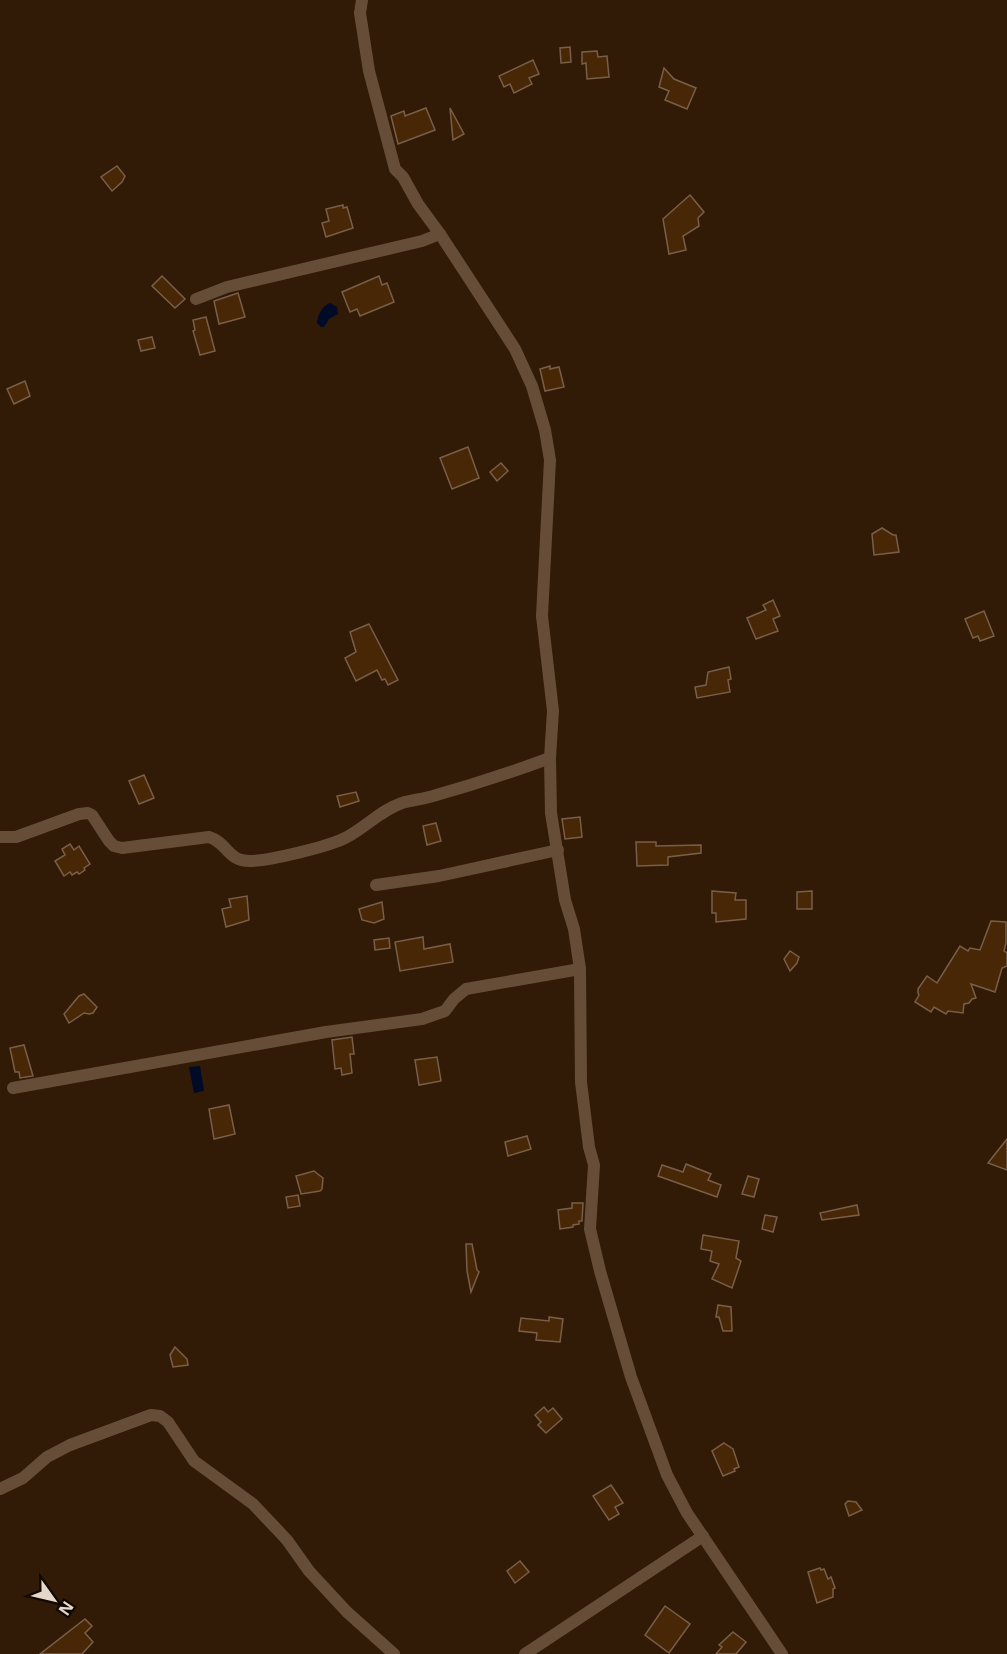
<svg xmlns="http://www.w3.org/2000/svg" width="1007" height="1654" font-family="'Open Sans',sans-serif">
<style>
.water{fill:#000b28}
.building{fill:#472705;stroke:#795f49;stroke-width:1.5}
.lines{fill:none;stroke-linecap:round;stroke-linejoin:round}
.street{stroke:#664d38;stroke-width:12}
</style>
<rect width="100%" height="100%" fill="#311b06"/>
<g class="water">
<path d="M 330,303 L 337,307 L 338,314 L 329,319 L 324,327 L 321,327 L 317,323 C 317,316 323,305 330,303 Z"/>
<polygon points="200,1066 204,1091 194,1093 189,1067"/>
</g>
<g class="building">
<polygon points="570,47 571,62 561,63 560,48"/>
<polygon points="597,51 598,57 607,56 609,77 587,79 586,63 582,64 582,52"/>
<polygon points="533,60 539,74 529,78 532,84 514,93 510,84 504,87 499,76"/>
<polygon points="664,68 674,79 696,88 687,109 665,100 669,91 659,87"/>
<polygon points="426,108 435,130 398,144 391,116 404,111 405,116"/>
<polygon points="450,108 464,134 453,140"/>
<polygon points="117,166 125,176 122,182 112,191 101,177"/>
<polygon points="690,195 704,212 698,218 699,226 683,236 686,250 669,254 663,219"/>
<polygon points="343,205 343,208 347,207 353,228 326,237 322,223 329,221 326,209"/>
<polygon points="162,276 185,299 175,308 152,286"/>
<polygon points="379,276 382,285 387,283 394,302 360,316 357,309 350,312 342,292"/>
<polygon points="238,293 245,317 219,324 214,301"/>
<polygon points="206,317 215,351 200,355 193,331 195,330 193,320"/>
<polygon points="152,337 155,348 141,351 138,340"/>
<polygon points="550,366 550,369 559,367 564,387 545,391 540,369"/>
<polygon points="25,381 30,396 14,404 7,389"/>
<polygon points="468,447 479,478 452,489 440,458"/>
<polygon points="501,463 508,471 497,481 490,472"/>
<polygon points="882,528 893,535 896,535 899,552 874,555 872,534"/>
<polygon points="773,600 780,616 773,619 778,631 756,639 747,618 766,610 763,605"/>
<polygon points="984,611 994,636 980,641 978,636 973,638 965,619"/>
<polygon points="369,624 398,680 388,685 385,679 382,680 377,670 356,681 345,658 356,652 350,632"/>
<polygon points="729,667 731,679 728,680 730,692 697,698 695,687 706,685 708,672"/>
<polygon points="144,775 154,798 139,804 129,781"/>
<polygon points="356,792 359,801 340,807 337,796"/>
<polygon points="580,817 582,837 565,839 562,819"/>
<polygon points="436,823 441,841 427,845 423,826"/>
<polygon points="636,842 656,842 656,846 701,845 701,853 668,857 668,865 637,866"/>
<polygon points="70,844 74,850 79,846 90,864 84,868 85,870 79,874 77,872 72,875 70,872 64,876 55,861 65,855 62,849"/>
<polygon points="712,891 736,893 735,900 746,900 746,919 716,922 716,913 712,913"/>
<polygon points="812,891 812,909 797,909 797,892"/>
<polygon points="247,896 249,920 226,927 222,909 231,907 229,899"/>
<polygon points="382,902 384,919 374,923 362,920 359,909"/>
<polygon points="991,921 1006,922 1006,943 1004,951 1007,953 1007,966 1002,968 995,992 971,984 976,998 972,999 969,1003 964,1004 963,1013 948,1011 946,1014 934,1007 931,1012 915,1002 919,995 918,993 918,989 927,976 937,983 960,946 968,951 970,948 980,950"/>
<polygon points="423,937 424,949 450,944 453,962 400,971 395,942"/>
<polygon points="389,938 390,948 375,950 374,940"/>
<polygon points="790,951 799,957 797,963 790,971 784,959"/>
<polygon points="84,994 97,1007 93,1013 89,1014 84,1013 69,1023 64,1014 79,996"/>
<polygon points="352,1037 354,1054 350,1054 352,1073 342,1075 341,1068 335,1069 332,1040"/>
<polygon points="24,1045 33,1076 20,1078 19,1072 15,1072 10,1048"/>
<polygon points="437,1057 441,1081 419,1085 415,1060"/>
<polygon points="229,1105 235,1134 214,1139 209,1109"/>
<polygon points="527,1136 531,1149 508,1156 505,1142"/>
<polygon points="1007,1139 1007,1170 988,1163"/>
<polygon points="686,1164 711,1174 708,1180 721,1185 717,1197 658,1176 662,1165 683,1172"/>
<polygon points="314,1171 323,1178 322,1189 320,1191 301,1194 296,1176"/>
<polygon points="748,1176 759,1179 754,1197 742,1194"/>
<polygon points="298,1195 300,1206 288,1208 286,1197"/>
<polygon points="572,1203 583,1203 582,1221 579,1221 579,1224 573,1225 573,1227 560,1229 558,1210 572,1208"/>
<polygon points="857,1205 859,1215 822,1220 820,1213"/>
<polygon points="765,1215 777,1217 773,1232 762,1229"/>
<polygon points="703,1235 739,1241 736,1258 741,1261 732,1288 712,1279 719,1264 710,1261 712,1251 701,1249"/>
<polygon points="466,1244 472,1244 477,1270 479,1272 471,1292 467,1271"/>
<polygon points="718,1305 731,1307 732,1331 723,1331 719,1317 716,1317"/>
<polygon points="549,1317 563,1319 560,1342 536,1340 537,1333 519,1331 521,1318 549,1321"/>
<polygon points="175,1347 187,1359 188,1365 173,1367 170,1355"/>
<polygon points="544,1407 548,1412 553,1408 562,1419 546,1433 538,1425 541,1422 535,1415"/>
<polygon points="724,1443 733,1449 739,1467 734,1469 735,1471 723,1476 712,1451"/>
<polygon points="611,1485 623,1503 615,1507 619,1514 609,1520 593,1496"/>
<polygon points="848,1501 856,1502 862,1510 849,1516 845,1504"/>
<polygon points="520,1561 529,1572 515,1583 507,1571"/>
<polygon points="820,1568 821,1570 824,1569 828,1579 831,1577 835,1588 833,1589 833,1597 817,1603 808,1572"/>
<polygon points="665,1606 690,1624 669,1653 645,1635"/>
<polygon points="85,1619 92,1626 85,1633 93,1642 82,1654 40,1654"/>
<polygon points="733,1632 746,1642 736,1654 716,1654 722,1647 719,1645"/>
</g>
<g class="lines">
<g class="street">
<polyline points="362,0 360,13 369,71 395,169 403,177 418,204 440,234 515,349 532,386 545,430 550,460 542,616 553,711 550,758 551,813 565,900 574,929 580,969 581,1082 589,1147 594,1165 590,1229 600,1271 631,1377 667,1475 687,1513 782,1654"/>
<polyline points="196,299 227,287 422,241 440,234"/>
<path d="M 0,837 L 16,837 L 79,814 L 88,813 L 92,815 L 109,841 L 114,846 L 122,848 L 209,837 C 228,843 227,861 250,861 C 269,861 331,846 347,837 C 366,827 381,810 402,803 C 412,800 423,799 433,796 C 472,785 512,772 550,758"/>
<polyline points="376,885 439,876 558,850"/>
<polyline points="13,1088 326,1032 422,1019 445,1011 454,999 466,989 580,969"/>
<polyline points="0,1489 23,1478 47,1457 70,1445 151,1415 160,1416 168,1422 194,1461 253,1504 287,1540 309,1571 347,1612 394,1654"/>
<polyline points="525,1654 703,1536"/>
</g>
</g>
<g transform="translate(54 1600) rotate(124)" stroke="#120802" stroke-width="4.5" paint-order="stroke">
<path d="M0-4.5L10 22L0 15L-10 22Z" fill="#e6d7cb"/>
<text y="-9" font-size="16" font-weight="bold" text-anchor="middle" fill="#e6d7cb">N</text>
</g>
</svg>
